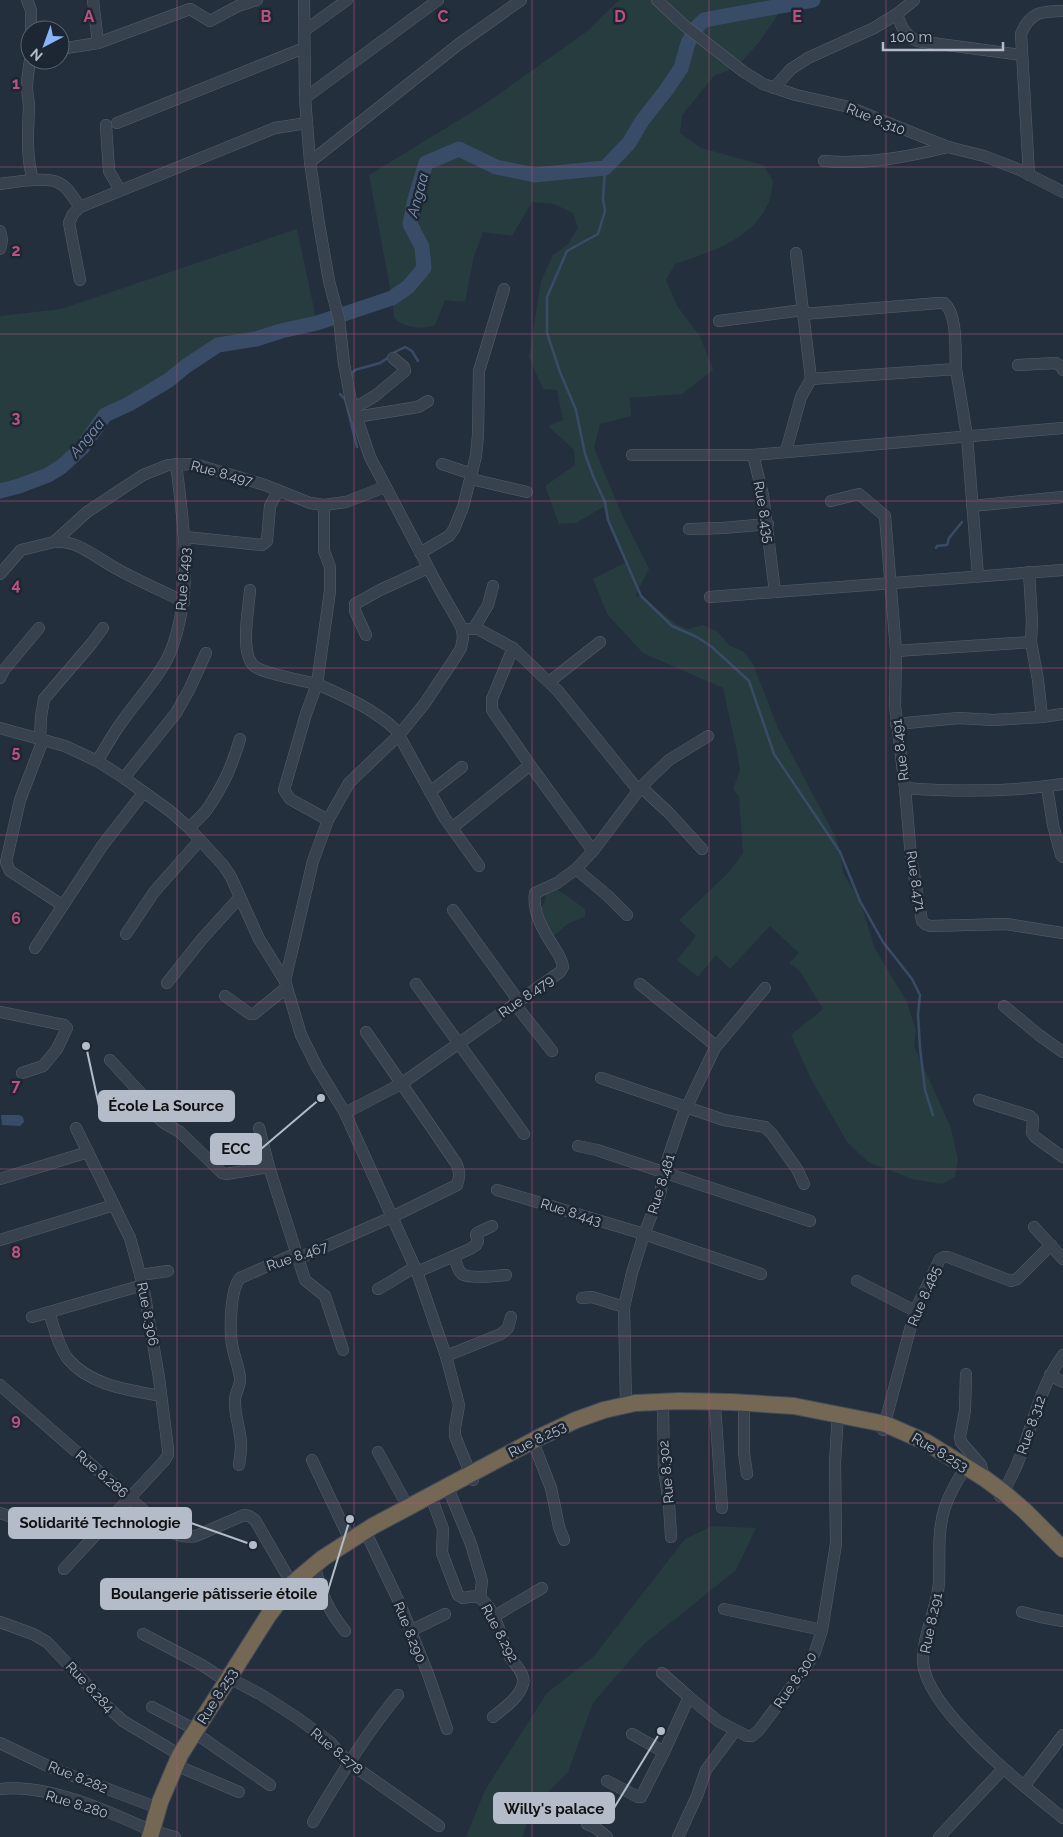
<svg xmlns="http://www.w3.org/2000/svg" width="1063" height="1837" font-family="Raleway,sans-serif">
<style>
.green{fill:#263c3f}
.water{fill:#394c67}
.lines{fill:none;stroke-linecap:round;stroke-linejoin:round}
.stream{stroke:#394c67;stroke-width:2.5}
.river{stroke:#394c67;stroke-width:15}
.minor-casing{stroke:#565f6c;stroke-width:12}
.highway-casing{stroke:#434c59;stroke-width:18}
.minor{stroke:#38414e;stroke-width:11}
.highway{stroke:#746855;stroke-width:16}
.grid{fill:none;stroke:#bd5182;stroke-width:1;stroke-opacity:0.55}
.labels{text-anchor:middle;stroke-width:5;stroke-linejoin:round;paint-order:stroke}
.street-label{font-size:14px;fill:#b4bcc9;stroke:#1d2633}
.water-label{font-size:15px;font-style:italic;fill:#7c92b1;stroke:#1d2633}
.grid-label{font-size:16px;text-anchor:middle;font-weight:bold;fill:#bd5182;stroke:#1d2633;stroke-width:5;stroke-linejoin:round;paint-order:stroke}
.leader{fill:none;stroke:#b4bcc9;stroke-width:2}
.callout-dot{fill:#b4bcc9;stroke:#1d2633;stroke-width:2}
.callout{fill:#b4bcc9;stroke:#b4bcc9;stroke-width:2}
.callout-label{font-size:15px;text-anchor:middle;font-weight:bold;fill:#111}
</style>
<rect width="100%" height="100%" fill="#242f3e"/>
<g class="green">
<path d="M 619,0 L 813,0 L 793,6 L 784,6 L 760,41 L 737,67 L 714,76 L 682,115 L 680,133 L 701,148 L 763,165 L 773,181 C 772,189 771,197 768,204 C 751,241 709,252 675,264 L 666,280 L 677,306 L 700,336 L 713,370 L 682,394 L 630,398 L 631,416 L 600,424 L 594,448 L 623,517 L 649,569 L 638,590 L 636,597 L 641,596 L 676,624 L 688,629 L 703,625 L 718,632 L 729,645 L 744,652 L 753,664 L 778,728 L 836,838 L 840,852 L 843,873 L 860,901 L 875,949 L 907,1002 L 916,1031 L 914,1046 L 951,1128 L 958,1160 L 955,1177 L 942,1184 L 912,1179 L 868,1162 L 847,1142 L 811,1079 L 791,1035 L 823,1009 L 799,970 L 789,963 L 799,953 L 770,926 L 730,969 L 716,955 L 698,977 L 677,960 L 696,936 L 679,920 L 729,872 L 743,853 L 739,797 L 733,789 L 740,770 L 737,752 L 723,688 L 643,653 L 607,614 L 593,579 L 626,562 L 603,507 L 576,523 L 559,524 L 545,486 L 575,465 L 574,450 L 548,426 L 563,420 L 557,390 L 543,389 L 529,357 L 541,281 L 553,255 L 568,244 L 578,228 L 573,213 L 554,204 L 532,202 L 512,236 L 483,232 L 474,256 L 465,302 L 445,300 L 435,325 C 422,330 404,328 394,318 L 392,298 L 369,175 L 485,104 L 586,32 Z"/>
<polygon points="297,229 317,323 281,331 256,339 218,345 186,366 169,380 129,404 105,415 82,448 61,467 48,475 19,486 0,491 0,316 61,309"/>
<polygon points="553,888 563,893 585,909 585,917 569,923 552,937 546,926 541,908 545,901 546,893"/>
<polygon points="712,1526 756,1528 736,1570 644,1644 593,1703 568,1772 533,1807 522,1837 466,1837 485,1790 547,1693 594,1656 685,1539"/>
</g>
<polygon class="water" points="1,1115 19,1115 23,1117 24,1122 20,1126 2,1125"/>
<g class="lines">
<g class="stream">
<polyline points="605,168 603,199 605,211 598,234 567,251 547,297 547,333 560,372 576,410 585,454 593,476 605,502 608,520 641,596 672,626 697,637 712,647 749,681 774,754 840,852 860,901 883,942 912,979 920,995 918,1014 920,1048 925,1090 933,1115"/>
<polyline points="393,353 405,347 412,351 418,361"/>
<polyline points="352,377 352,373 355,370 380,363 389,357"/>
<polyline points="340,394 345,399 357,447"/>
<polyline points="936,548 937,546 947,545 949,538 962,522"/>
</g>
<polyline class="river" points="0,491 19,486 48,475 61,467 82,448 105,415 129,404 169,380 186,366 218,345 256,339 281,331 317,323 392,298 408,287 424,268 422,247 410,224 415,199 426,163 459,149 496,167 535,175 605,168 629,143 642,121 667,89 681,68 688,43 696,28 704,20 813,0"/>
<g class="minor-casing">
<g id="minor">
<polyline points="27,0 31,10 31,30"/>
<polyline points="93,0 98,43"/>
<polyline points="304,0 305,98 310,162 319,224 329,281 339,319 344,364 351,401 370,457 439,588 458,621 462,629 463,638 461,648 455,658 425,703 399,735 349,783 328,820 313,861 285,981 301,1035 317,1067 345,1113 417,1272 446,1356 459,1405 455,1428 455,1436 473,1480"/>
<polyline points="657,0 685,26 744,72 763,84 796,95 849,107 948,147 984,156 1020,170 1063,192"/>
<path d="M 914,0 L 897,14 C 901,27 905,35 917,41 L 1022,55"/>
<polyline points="304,31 347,0"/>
<polyline points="60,49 98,43 190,9 210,21 238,6 257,0"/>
<path d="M 30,60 C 29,69 27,78 27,87 C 27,94 29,100 29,107 C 28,131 26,157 33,180"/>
<polyline points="774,88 791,69 808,58 874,28 897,14"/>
<polyline points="305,98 438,0"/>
<polyline points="117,123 304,48"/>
<polyline points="106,125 109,171 120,190"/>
<path d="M 824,161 C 866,165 907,157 948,147"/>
<polyline points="310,162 459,44 521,0"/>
<path d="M 1029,175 L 1021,34 C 1030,12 1041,11 1063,11"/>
<path d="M 0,184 C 14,182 47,176 59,183 C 68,187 74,199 80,207"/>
<polyline points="0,231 2,240 0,249"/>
<polyline points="796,253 811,379"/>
<polyline points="80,280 69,223 73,214 80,207 275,128 307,123"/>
<path d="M 803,314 L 939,303 L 944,303 C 958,314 955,352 956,369"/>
<polyline points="719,321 803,310"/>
<polyline points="1018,365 1056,363 1062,367 1063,370"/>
<polyline points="354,408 375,396 405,371 404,367 393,358"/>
<polyline points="356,417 418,407 428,401"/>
<polyline points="1063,428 753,455 763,495 775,592 1063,570"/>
<polyline points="786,451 801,397 811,379 956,369 967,436 978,576"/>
<polyline points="632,455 753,455"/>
<polyline points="442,464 472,474"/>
<polyline points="471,479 527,492"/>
<path d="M 831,501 L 859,494 L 885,516 L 896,651 L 895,706 L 905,788 C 957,792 1011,792 1063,784"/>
<polyline points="972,506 1063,497"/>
<polyline points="689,529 723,528 768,524"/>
<polyline points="185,537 262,545 267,541 270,506 278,491"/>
<path d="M 54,542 C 77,539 98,559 117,569 C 139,581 162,591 184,602"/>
<polyline points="420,553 449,536 454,529 463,507 476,456 478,435 479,371 504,289"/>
<polyline points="1029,572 1032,621 1031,642 1038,680 1042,717"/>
<polyline points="0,574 21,550 54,542 87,512 143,475 168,465 194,464 265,485 310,503 324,505 346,502 385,487"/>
<path d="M 250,590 C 249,608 238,658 257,668 C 271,675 301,680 317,684 L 330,591 L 330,567 L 324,551 L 324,505"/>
<polyline points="710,597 775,592"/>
<polyline points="474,628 488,605 493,586"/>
<polyline points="462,629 478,629 513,648 558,691 638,790"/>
<polyline points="366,635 355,611 355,604 380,590 428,568"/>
<polyline points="513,648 492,699 492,710 530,765 593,851"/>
<polyline points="896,651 1031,642"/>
<polyline points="0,678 4,670 39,628"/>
<polyline points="549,682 600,642"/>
<polyline points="896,724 959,718 993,720 1042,717 1063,714"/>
<polyline points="0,728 65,746 97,761 124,778 170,811 189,828 223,865 231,877 259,939 285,981"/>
<polyline points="40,739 41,717 44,699 92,643 103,628"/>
<polyline points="43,740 20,800 6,862 10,871 62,905"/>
<path d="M 97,761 C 106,747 114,732 124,719 C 138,699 160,676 170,653 C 194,593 184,526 176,464"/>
<polyline points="124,778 176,713 189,690 206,653"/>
<polyline points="641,787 669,813 702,849"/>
<polyline points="1047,787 1053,825 1061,855 1063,857"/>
<polyline points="905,788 911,857 922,921 925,924 930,926 1006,924 1063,933"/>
<polyline points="430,792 462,767"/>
<path d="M 328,820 L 290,799 L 284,790 L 306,714 L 317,684 C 344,696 374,709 396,730 L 444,817 L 479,866"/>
<path d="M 189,828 C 195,822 203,815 208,808 C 224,784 232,766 240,739"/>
<polyline points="452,828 530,765"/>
<polyline points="576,869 608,896 627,915"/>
<polyline points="453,910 518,1000"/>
<polyline points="126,934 154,892 200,840"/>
<polyline points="35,948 102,846 144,792"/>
<polyline points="167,983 202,939 240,897"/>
<polyline points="416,984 524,1134"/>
<polyline points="640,984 716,1046"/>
<polyline points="225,996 250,1014 254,1014 286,988"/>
<polyline points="514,1003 552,1051"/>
<polyline points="1004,1006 1039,1035 1063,1052"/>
<polyline points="0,1012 64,1025 67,1028 57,1049 43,1066 22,1073"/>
<polyline points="110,1060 147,1100 155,1115 164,1123 180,1132 222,1173 226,1174 269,1167"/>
<polyline points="601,1078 724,1120 765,1127 772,1134 797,1169 804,1184"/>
<polyline points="979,1100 1030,1116 1033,1119 1032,1133 1035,1137 1063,1157"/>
<path d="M 345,1113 L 401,1084 L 560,972 L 563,967 C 562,960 559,955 555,949 C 545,933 532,914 535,893 L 557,883 L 576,869 L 593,851 L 641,787 L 669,760 L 708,736"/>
<polyline points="259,1128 269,1167 305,1280 325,1296 343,1350"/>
<polyline points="578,1146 597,1150 810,1221"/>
<polyline points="0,1179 88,1152"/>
<polyline points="497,1190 644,1234 761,1274"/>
<polyline points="1034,1227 1063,1259"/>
<polyline points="0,1240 114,1205"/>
<path d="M 454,1256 C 456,1261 457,1270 462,1274 C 469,1279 497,1276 506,1275"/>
<polyline points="417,1272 470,1249 476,1245 478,1241 476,1235 477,1233 492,1226"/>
<polyline points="140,1275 168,1271"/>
<polyline points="857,1281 915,1311"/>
<path d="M 378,1289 C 391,1283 402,1274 415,1267"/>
<polyline points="582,1298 592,1297 624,1307"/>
<path d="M 49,1312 C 54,1327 58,1346 68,1359 C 91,1386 129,1390 161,1396"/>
<polyline points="32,1317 143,1285"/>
<polyline points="446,1356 501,1334 508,1328 511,1317"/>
<polyline points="966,1374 965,1410 960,1437 961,1442 981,1465 984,1478"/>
<polyline points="1050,1375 1063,1382"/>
<path d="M 0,1385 L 166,1530 C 176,1535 184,1538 196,1536 L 244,1515 L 249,1516 L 255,1520 L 292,1584"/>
<polyline points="626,1404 624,1307 632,1273 644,1234 660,1194 666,1164 682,1117 715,1048 765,988"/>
<polyline points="663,1406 664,1469 669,1504 671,1537"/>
<polyline points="715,1406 722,1508"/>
<polyline points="744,1408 744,1453 747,1474"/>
<polyline points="883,1430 915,1311 940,1259 944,1257 948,1257 1011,1281 1017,1279 1051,1245"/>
<polyline points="535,1447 551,1488 559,1527 564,1540"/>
<polyline points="378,1452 408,1507"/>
<polyline points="312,1460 350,1540"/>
<path d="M 239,1465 C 240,1458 241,1452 241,1446 C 241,1430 234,1415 235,1400 C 235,1392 241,1386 240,1378 C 239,1368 235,1359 233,1349 C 229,1333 230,1290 240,1278 L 290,1256 L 299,1258 L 392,1217 L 457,1185 C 460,1176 460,1171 456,1163 L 366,1032"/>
<path d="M 966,1467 C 958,1479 950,1493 945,1507 C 937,1531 940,1558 939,1583 C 937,1609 922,1637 923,1662 C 926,1710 1026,1788 1063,1818"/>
<polyline points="450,1493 471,1544 482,1581 480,1598"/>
<path d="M 1000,1496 C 1030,1453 1032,1397 1063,1355"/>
<path d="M 433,1502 L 443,1529 L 442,1553 L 458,1595 L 463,1598 C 469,1597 476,1595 481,1599 C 496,1609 502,1642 510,1657 C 515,1665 526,1674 523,1684 C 519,1698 504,1708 493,1717"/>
<polyline points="0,1513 9,1516"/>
<polyline points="368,1537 400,1604 428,1674 447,1729"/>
<polyline points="64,1569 164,1461 168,1455 168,1449 159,1378 143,1285 130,1238 76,1128"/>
<path d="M 316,1571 C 322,1596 329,1611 345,1631"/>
<polyline points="724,1609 822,1630"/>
<polyline points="1022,1612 1041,1617 1063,1621"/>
<polyline points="493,1617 542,1588"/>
<polyline points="0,1622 33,1634 47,1642 110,1709 123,1721 180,1755"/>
<polyline points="410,1631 445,1614"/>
<polyline points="143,1634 202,1665 226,1681"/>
<polyline points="662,1673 689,1697"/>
<polyline points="233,1680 260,1694 296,1717 330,1742 348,1762 439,1826"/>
<polyline points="152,1707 196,1730"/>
<polyline points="632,1734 664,1752 689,1697 718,1721 747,1736 752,1736 759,1730 805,1669 815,1652 822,1630 836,1544 835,1462 838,1414"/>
<polyline points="198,1735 270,1785"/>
<polyline points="0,1743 52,1768 158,1808"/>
<polyline points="180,1767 239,1792"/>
<polyline points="607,1781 638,1797 641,1797 664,1752"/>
<polyline points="1024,1786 1063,1735"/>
<path d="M 0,1789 C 47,1783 110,1812 152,1831"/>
<path d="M 313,1822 C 339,1777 365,1735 398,1695"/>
<polyline points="587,1824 596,1828 607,1837"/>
<polyline points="157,1832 175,1837"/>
<polyline points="678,1837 697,1796 706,1770 735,1731"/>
<polyline points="939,1837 1003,1769"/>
</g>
</g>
<g class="highway-casing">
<polyline id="highway" points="150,1837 160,1802 180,1755 268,1616 292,1584 323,1558 373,1526 542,1436 576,1420 604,1410 635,1403 680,1401 731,1402 794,1406 885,1424 926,1442 984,1478 1003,1492 1025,1511 1063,1549"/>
</g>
<use href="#minor" class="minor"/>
<use href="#highway" class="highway"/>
</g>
<path class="grid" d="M 177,0 L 177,1837M 354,0 L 354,1837M 532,0 L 532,1837M 709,0 L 709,1837M 886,0 L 886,1837M 0,167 L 1063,167M 0,334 L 1063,334M 0,501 L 1063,501M 0,668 L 1063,668M 0,835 L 1063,835M 0,1002 L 1063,1002M 0,1169 L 1063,1169M 0,1336 L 1063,1336M 0,1503 L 1063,1503M 0,1670 L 1063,1670"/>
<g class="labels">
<g class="street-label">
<text transform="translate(876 119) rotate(22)" y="5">Rue 8.310</text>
<text transform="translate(222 473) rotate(15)" y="5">Rue 8.497</text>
<text transform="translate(764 512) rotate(80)" y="5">Rue 8.435</text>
<text transform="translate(183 579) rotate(-86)" y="5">Rue 8.493</text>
<text transform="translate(900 750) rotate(-97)" y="5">Rue 8.491</text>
<text transform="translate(916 881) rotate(81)" y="5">Rue 8.471</text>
<text transform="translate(526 996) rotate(-35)" y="5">Rue 8.479</text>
<text transform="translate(661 1184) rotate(-73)" y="5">Rue 8.481</text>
<text transform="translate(571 1212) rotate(17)" y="5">Rue 8.443</text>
<text transform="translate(297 1256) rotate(-19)" y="5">Rue 8.467</text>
<text transform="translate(924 1296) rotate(-67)" y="5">Rue 8.485</text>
<text transform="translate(148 1314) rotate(79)" y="5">Rue 8.306</text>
<text transform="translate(1031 1425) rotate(-71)" y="5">Rue 8.312</text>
<text transform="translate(537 1439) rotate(-27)" y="5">Rue 8.253</text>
<text transform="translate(940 1452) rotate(30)" y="5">Rue 8.253</text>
<text transform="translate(666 1472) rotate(-95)" y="5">Rue 8.302</text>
<text transform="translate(102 1474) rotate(41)" y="5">Rue 8.286</text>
<text transform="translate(931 1623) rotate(-78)" y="5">Rue 8.291</text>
<text transform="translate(410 1632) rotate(68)" y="5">Rue 8.290</text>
<text transform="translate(500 1633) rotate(62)" y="5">Rue 8.292</text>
<text transform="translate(795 1680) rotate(-56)" y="5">Rue 8.300</text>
<text transform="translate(90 1687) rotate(47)" y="5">Rue 8.284</text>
<text transform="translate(217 1696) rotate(-58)" y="5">Rue 8.253</text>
<text transform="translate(337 1751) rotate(40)" y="5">Rue 8.278</text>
<text transform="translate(78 1777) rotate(22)" y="5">Rue 8.282</text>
<text transform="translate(77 1804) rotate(17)" y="5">Rue 8.280</text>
</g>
<g class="water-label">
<text transform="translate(418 195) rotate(-75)" y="5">Angaa</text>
<text transform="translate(87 438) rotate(-50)" y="5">Angaa</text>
</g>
</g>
<g class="grid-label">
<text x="89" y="22">A</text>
<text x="266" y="22">B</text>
<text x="443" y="22">C</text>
<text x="620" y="22">D</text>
<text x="797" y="22">E</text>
<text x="16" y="89">1</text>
<text x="16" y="256">2</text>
<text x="16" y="423">3</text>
<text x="16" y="590">4</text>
<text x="16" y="757">5</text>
<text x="16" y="924">6</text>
<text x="16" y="1091">7</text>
<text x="16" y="1258">8</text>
<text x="16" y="1425">9</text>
</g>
<path class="leader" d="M86 1046L99 1106M321 1098L261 1149M253 1545L191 1523M350 1519L327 1594M661 1731L614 1808"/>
<g class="callout-dot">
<circle cx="86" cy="1046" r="5"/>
<circle cx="321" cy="1098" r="5"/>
<circle cx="253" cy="1545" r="5"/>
<circle cx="350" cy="1519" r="5"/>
<circle cx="661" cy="1731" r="5"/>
</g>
<g class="callout">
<rect x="99" y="1091" width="135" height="30" rx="5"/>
<rect x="211" y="1134" width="50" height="30" rx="5"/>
<rect x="9" y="1508" width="182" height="30" rx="5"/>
<rect x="101" y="1579" width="226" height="30" rx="5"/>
<rect x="494" y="1793" width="120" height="30" rx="5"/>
</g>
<g class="callout-label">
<text x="166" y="1111">École La Source</text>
<text x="236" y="1154">ECC</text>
<text x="100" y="1528">Solidarité Technologie</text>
<text x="214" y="1599">Boulangerie pâtisserie étoile</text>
<text x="554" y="1814">Willy's palace</text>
</g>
<g transform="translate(45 45) rotate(221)"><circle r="24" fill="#1d2633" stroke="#59626f"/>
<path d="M0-4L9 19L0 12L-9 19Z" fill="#8ab4f8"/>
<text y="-8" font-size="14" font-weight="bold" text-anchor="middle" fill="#b4bcc9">N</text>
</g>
<path d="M883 42v8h120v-8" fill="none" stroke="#b4bcc9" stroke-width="2.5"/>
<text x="890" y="42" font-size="15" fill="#b4bcc9" stroke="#1d2633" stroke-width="4" paint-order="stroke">100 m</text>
</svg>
